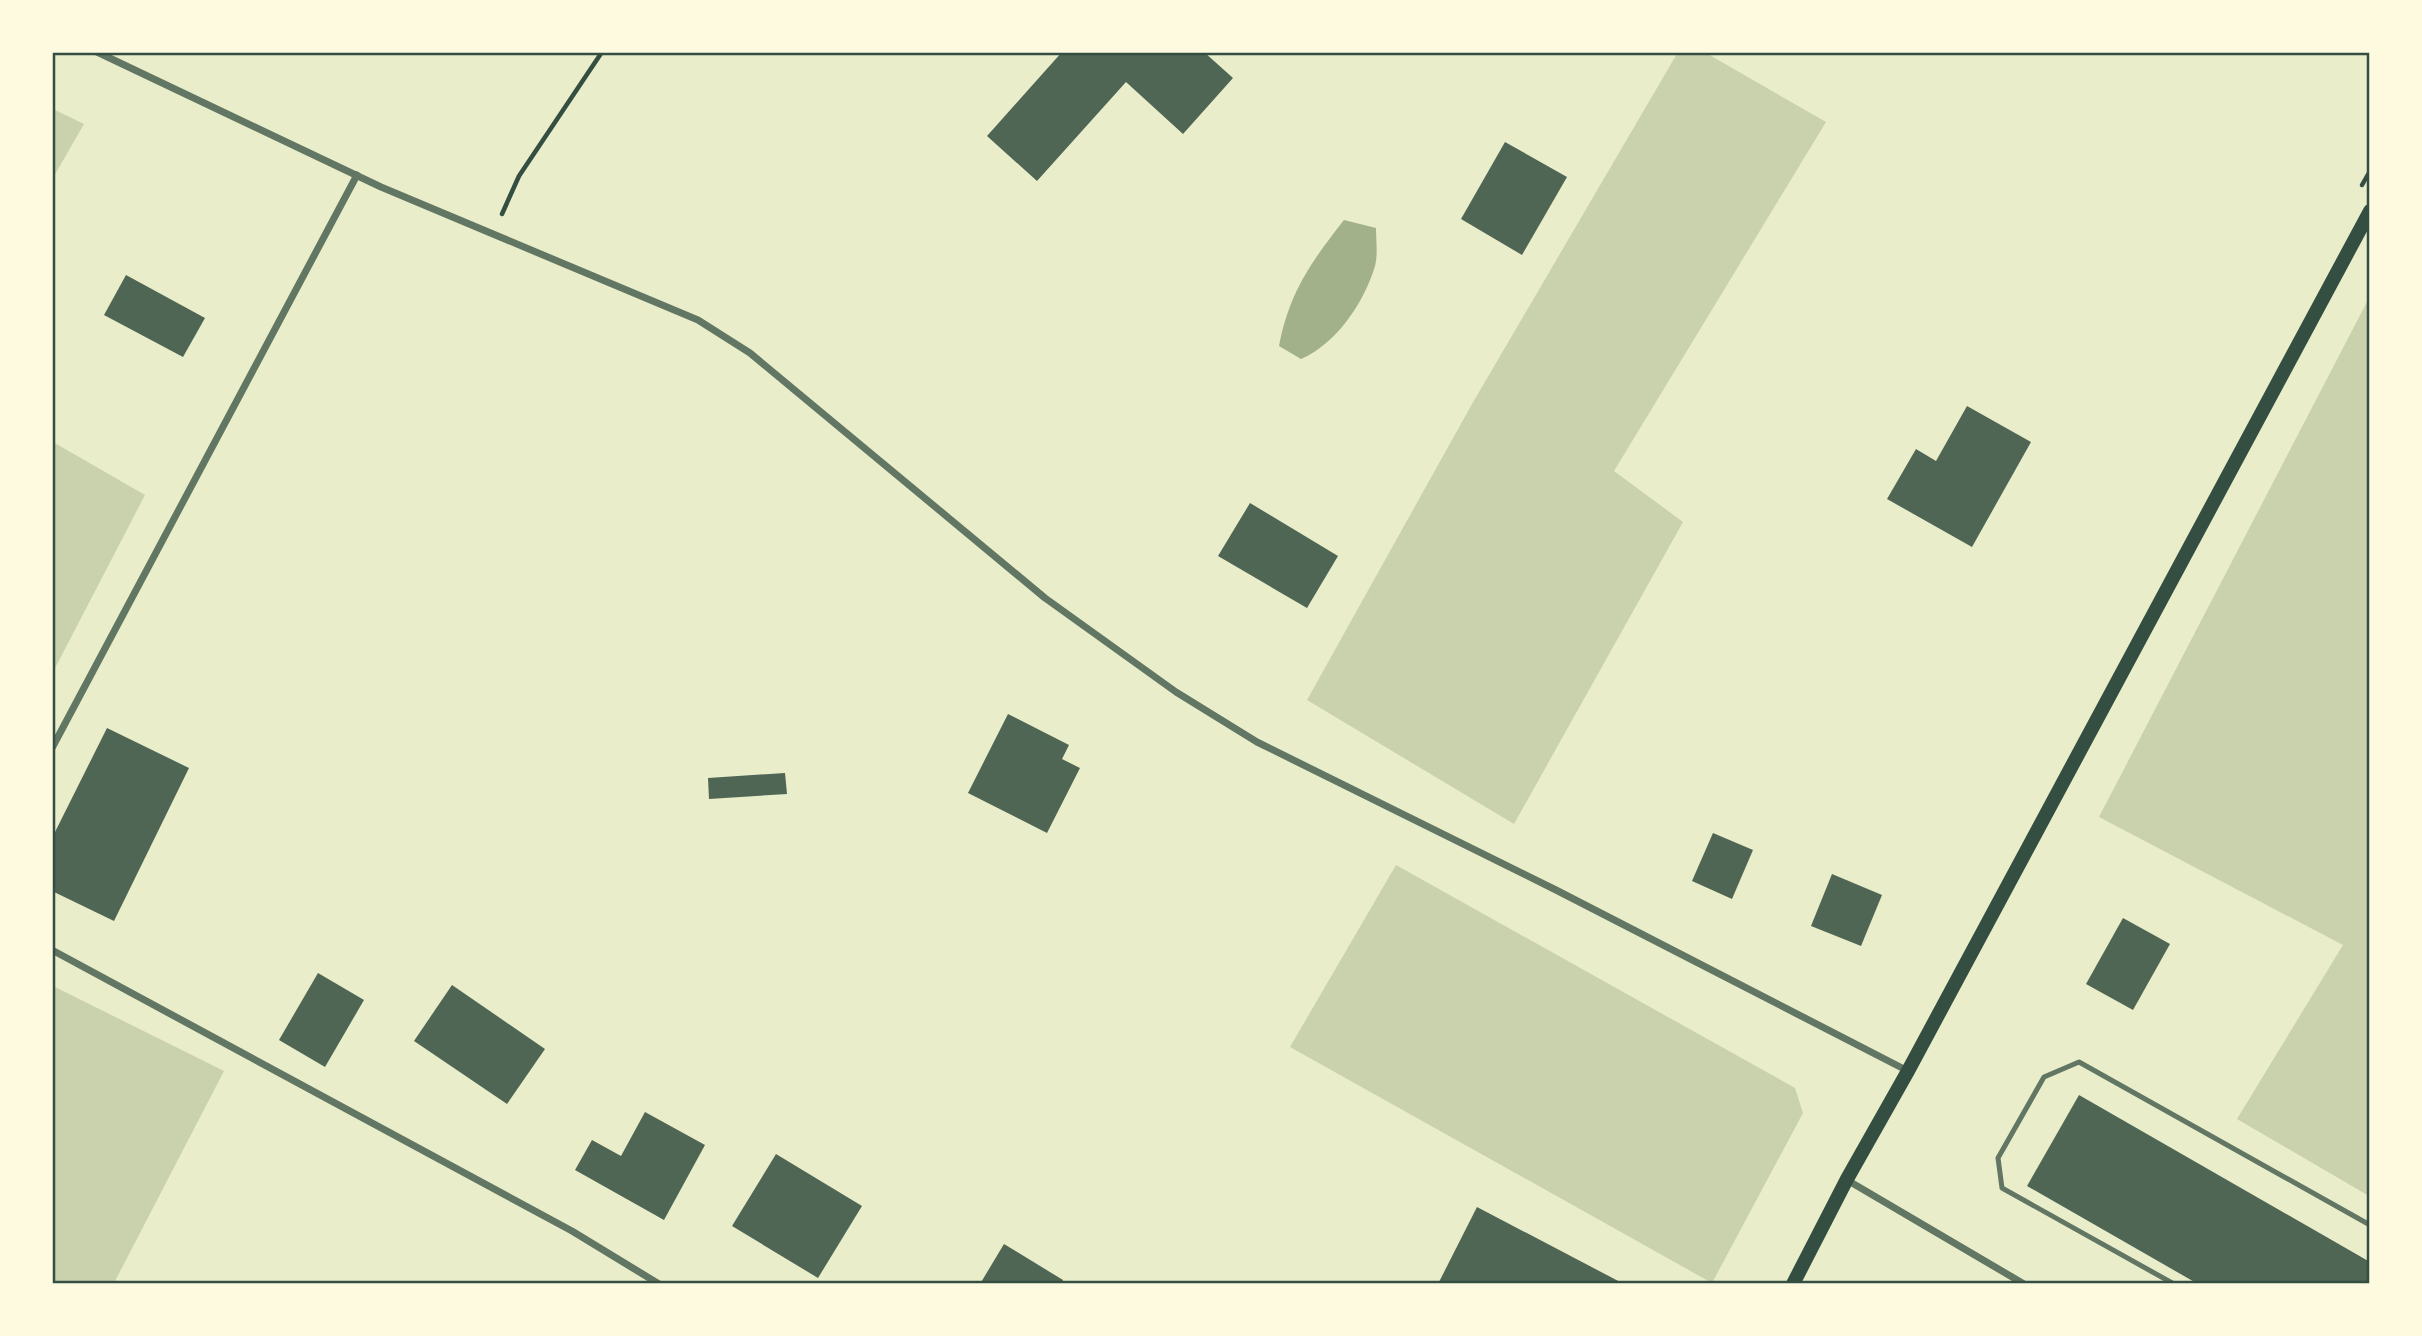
<svg xmlns="http://www.w3.org/2000/svg" width="2422" height="1336" font-family="Jost,sans-serif">
<style>
.green{fill:#cad2ad}
.water{fill:#a3b18a}
.building{fill:#4f6655}
.lines{fill:none;stroke-linecap:round;stroke-linejoin:round}
.path{stroke:#344e41;stroke-width:4.5}
.service{stroke:#617663;stroke-width:5}
.minor{stroke:#617663;stroke-width:7}
.secondary{stroke:#344e41;stroke-width:14}
.neatline{fill:none;stroke:#344e41;stroke-width:2.5}
</style>
<rect width="100%" height="100%" fill="#e9edc9"/>
<g class="green">
<polygon points="1678,52 1706,53 1826,122 1614,471 1683,522 1514,824 1307,700 1472,404"/>
<polygon points="53,109 84,124 53,178"/>
<polygon points="2369,298 2369,1196 2237,1119 2343,945 2099,817"/>
<polygon points="53,442 145,495 53,672"/>
<polygon points="1396,865 1795,1088 1803,1113 1712,1283 1290,1047"/>
<polygon points="53,986 224,1071 114,1283 53,1283"/>
</g>
<path class="water" d="M 1344,220 L 1376,228 C 1376,240 1378,255 1375,266 C 1364,303 1336,344 1301,359 L 1279,346 C 1289,293 1311,262 1344,220 Z"/>
<g class="building">
<polygon points="1062,52 1204,52 1233,78 1183,134 1126,82 1037,181 987,136"/>
<polygon points="1505,142 1567,177 1522,255 1461,219"/>
<polygon points="126,275 205,318 183,357 104,315"/>
<polygon points="1967,406 2031,442 1972,547 1887,499 1916,449 1936,461"/>
<polygon points="1250,503 1338,556 1307,608 1218,556"/>
<polygon points="1008,714 1069,745 1062,759 1080,768 1047,833 968,793"/>
<polygon points="107,728 189,768 114,921 52,891 52,838"/>
<polygon points="785,773 787,794 709,799 708,778"/>
<polygon points="1713,833 1753,850 1732,899 1692,881"/>
<polygon points="1832,874 1882,895 1861,946 1811,926"/>
<polygon points="2123,918 2170,944 2133,1010 2086,984"/>
<polygon points="318,973 364,1000 325,1067 279,1040"/>
<polygon points="452,985 545,1049 507,1104 414,1041"/>
<polygon points="2079,1095 2370,1262 2370,1284 2198,1284 2027,1186"/>
<polygon points="645,1112 705,1145 664,1220 575,1170 592,1140 621,1156"/>
<polygon points="776,1154 862,1206 818,1278 732,1226"/>
<polygon points="1477,1207 1624,1284 1438,1284"/>
<polygon points="1004,1244 1063,1280 1062,1284 980,1284"/>
</g>
<g class="lines">
<g class="path">
<polyline points="2362,185 2370,171"/>
<polyline points="502,214 519,176 602,52"/>
</g>
<polyline class="service" points="2174,1284 2002,1188 1998,1158 2044,1077 2079,1062 2370,1225"/>
<g class="minor">
<polyline points="97,52 381,187 698,320 750,353 1045,598 1176,692 1257,742 1556,890 1908,1071"/>
<polyline points="52,748 357,175"/>
<polyline points="52,950 572,1231 659,1284"/>
<polyline points="1847,1180 2024,1284"/>
</g>
<polyline class="secondary" points="1793,1284 1847,1179 1908,1071 2370,211"/>
</g>
<rect width="2422" height="1336" fill="none" stroke="#fefae0" stroke-width="108"/>
<rect x="54" y="54" width="2314" height="1228" class="neatline"/>
</svg>
